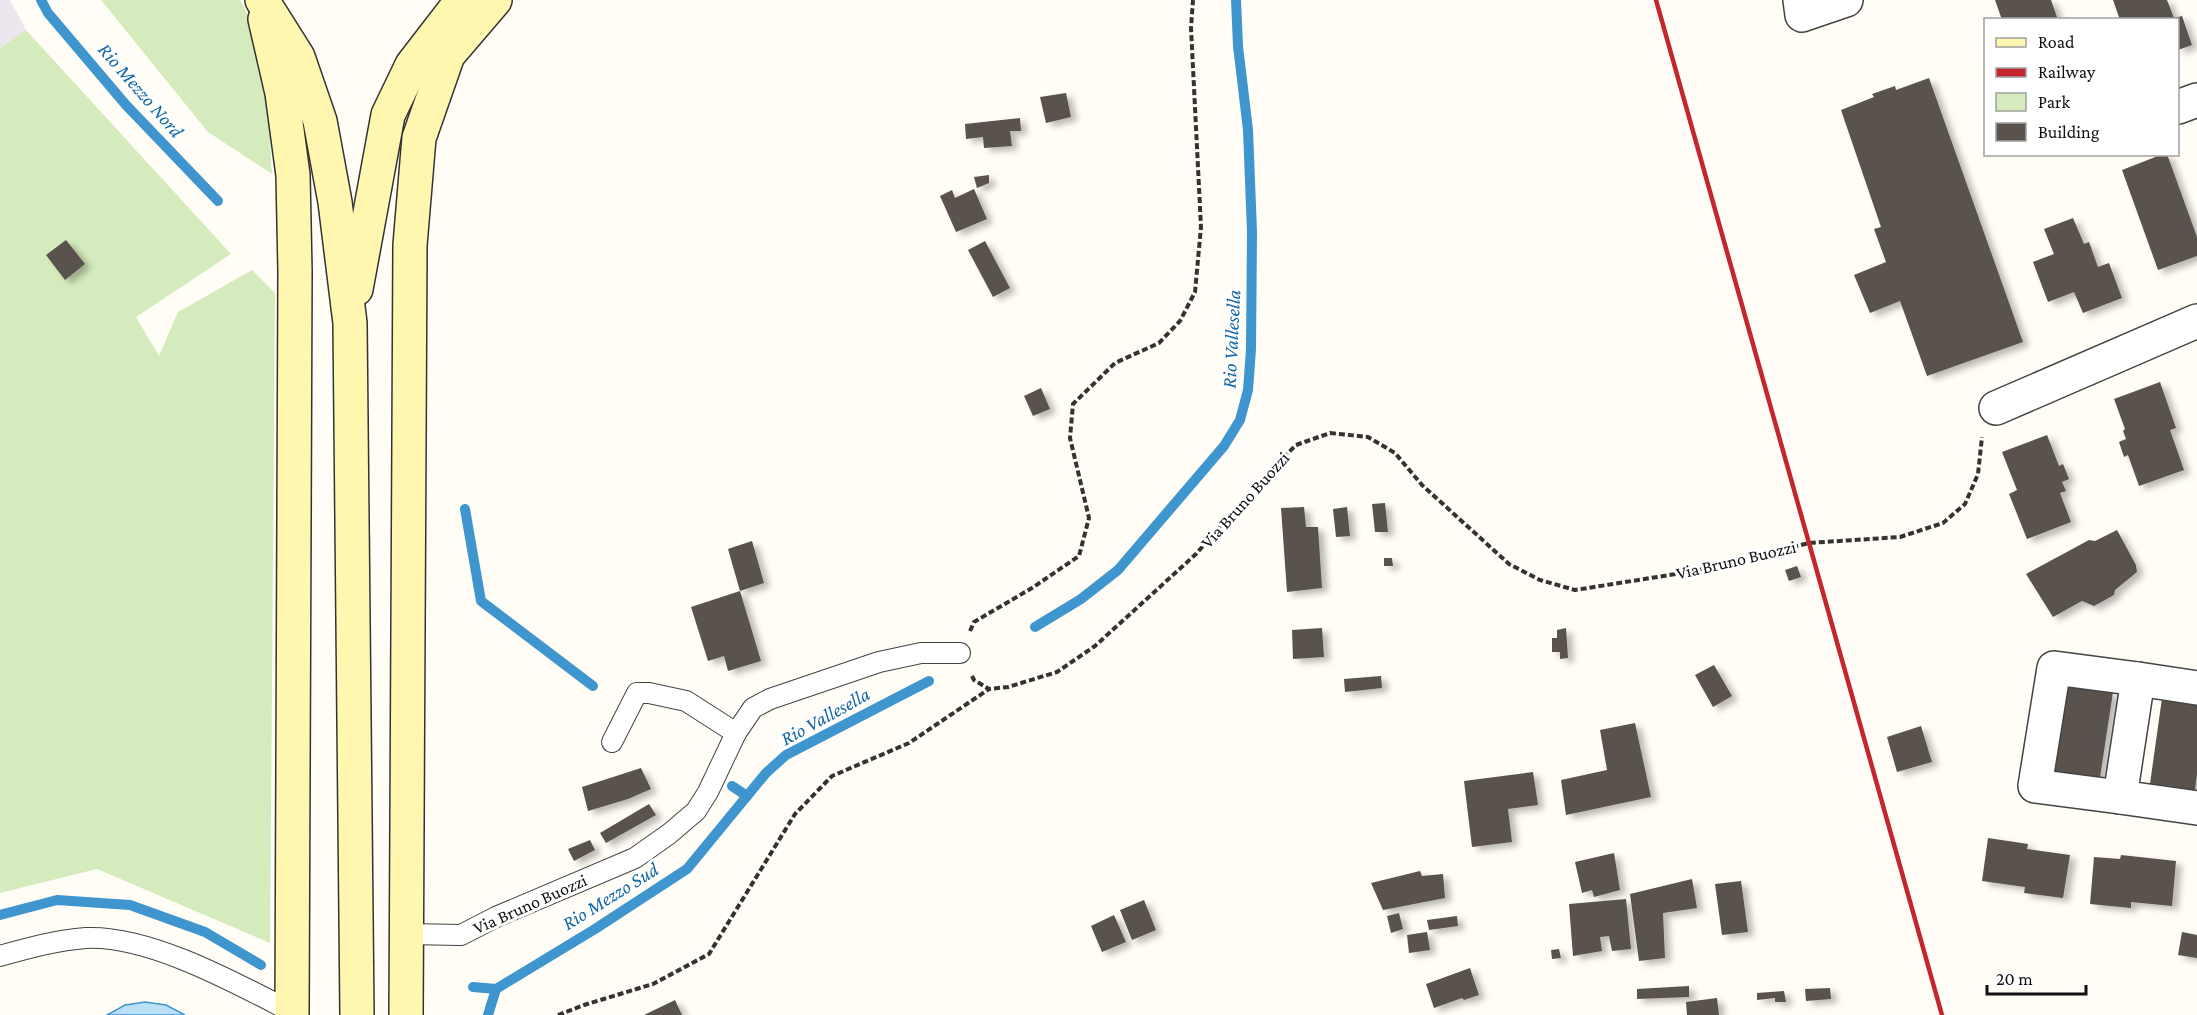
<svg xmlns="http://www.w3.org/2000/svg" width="2197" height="1015" font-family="'Crimson Pro',serif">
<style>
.industrial{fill:#eee6ef}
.green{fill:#d5ebbd}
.water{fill:#b9e0f7;stroke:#3f96cf;stroke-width:1.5}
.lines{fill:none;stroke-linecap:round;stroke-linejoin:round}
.stream{stroke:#3f96cf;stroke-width:10}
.building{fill:#5a524d;filter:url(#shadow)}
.lane-casing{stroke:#444;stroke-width:22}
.street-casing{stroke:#444;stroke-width:36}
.secondary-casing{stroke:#333;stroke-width:36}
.path{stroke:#333;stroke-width:4;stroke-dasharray:6 3;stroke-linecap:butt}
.lane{stroke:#fff;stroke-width:20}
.street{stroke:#fff;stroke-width:33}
.secondary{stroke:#fff6b0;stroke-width:33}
.rail{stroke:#c4262e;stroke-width:4.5}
.labels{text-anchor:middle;stroke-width:6;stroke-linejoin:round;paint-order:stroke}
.street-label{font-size:18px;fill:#111;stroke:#fff}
.water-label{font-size:20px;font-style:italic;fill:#1768a6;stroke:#fff}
</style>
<defs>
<filter id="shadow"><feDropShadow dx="6" dy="4" stdDeviation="3" flood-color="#0004"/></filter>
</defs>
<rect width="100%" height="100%" fill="#fffdf5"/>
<polygon class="industrial" points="0,0 10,0 26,30 0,48"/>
<g class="green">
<path d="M 101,0 L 240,0 C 270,52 268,115 272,174 L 208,132 Z"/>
<polygon points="26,30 231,254 136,317 159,356 178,312 252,270 275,293 270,943 97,869 0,893 0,48"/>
</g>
<polygon class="water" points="145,1002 166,1005 185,1015 107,1015 125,1005"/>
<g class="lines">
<g class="stream">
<polyline points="41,0 48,13 126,105 218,201"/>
<polyline points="465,509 481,601 593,686"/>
<polyline points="1035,627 1081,599 1118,570 1224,446 1240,420 1248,390 1251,349 1252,232 1248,130 1238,46 1236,0"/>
<polyline points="732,786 747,796"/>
<polyline points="0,915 57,900 130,905 205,932 261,965"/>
<polyline points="473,987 496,989"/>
<polyline points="488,1015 496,989 595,929 687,869 766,773 786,755 929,681"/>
</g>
</g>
<g class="building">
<polygon points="1995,0 2051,0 2058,20 2002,20"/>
<polygon points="2113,0 2167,0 2174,18 2182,16 2192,45 2178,50 2178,20 2120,20"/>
<polygon points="1929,78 2023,342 1927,376 1900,301 1870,313 1854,275 1886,262 1874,229 1881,227 1841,110 1874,97 1872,94 1895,86 1896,90"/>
<polygon points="1066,93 1071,117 1046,123 1040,97"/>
<polygon points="1020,118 1021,131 1010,131 1012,146 984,148 983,137 966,139 965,124"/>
<polygon points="2163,154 2167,154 2197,237 2197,256 2158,270 2122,170"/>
<polygon points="989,175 989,183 977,188 974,177"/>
<polygon points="974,189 987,219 956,232 940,196 952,190 955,198"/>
<polygon points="2073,218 2084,244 2089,242 2098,267 2109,263 2122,298 2083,313 2074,292 2048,302 2033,262 2054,254 2044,229"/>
<polygon points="66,240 85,264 65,280 46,255"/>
<polygon points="985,241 1010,288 993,297 968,250"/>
<polygon points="2160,382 2176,428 2170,430 2184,470 2139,486 2128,455 2124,457 2119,442 2126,439 2123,431 2125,429 2114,399"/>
<polygon points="1041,388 1050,409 1033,416 1024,396"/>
<polygon points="2047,435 2059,466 2063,464 2069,479 2062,482 2066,491 2060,493 2071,522 2027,539 2009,494 2017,490 2002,452"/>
<polygon points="1385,503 1388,532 1375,532 1372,504"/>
<polygon points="1304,507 1306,527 1318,527 1322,588 1287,592 1281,508"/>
<polygon points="1347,507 1350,536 1336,537 1333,509"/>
<polygon points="2117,530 2136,565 2137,572 2115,590 2114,595 2094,606 2082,601 2053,617 2026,574 2089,540 2095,541"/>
<polygon points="752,541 764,583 740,591 728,549"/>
<polygon points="1384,558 1392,558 1393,566 1384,566"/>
<polygon points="1797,566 1801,577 1789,581 1785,570"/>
<polygon points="740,591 761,661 728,671 724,656 708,661 691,607"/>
<polygon points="1322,628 1324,657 1293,659 1292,630"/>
<polygon points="1566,628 1568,658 1560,659 1560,652 1552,652 1552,638 1557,638 1557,630"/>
<polygon points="1714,665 1732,696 1713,707 1695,675"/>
<polygon points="1381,676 1382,688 1345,692 1344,679"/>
<polygon points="2068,685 2113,692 2099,784 2054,777"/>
<polygon points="2162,698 2197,703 2197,774 2194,797 2149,791"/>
<polygon points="1635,723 1651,797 1566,815 1561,780 1607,770 1600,730"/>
<polygon points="1921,726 1932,762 1897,772 1887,737"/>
<polygon points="641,768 651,789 628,799 588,811 582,787"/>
<polygon points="1533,772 1538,805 1508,809 1512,842 1472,847 1464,781"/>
<polygon points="649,804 656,815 606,843 600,833"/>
<polygon points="1988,838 2028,844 2027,849 2070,855 2063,898 2024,893 2025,887 1982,881"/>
<polygon points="590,840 595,850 574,861 568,849"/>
<polygon points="1614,853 1620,890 1594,897 1592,890 1582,893 1575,862"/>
<polygon points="2121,855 2176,861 2172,906 2131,902 2131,908 2090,904 2094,857 2120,859"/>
<polygon points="1420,871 1422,876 1443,874 1445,898 1383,910 1371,883"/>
<polygon points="1692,879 1697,908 1663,913 1665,958 1639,961 1630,894"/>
<polygon points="1741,881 1748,932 1722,935 1715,884"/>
<polygon points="1626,899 1631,949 1612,951 1609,936 1600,937 1602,951 1573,956 1569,904"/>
<polygon points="1144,900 1156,930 1132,940 1120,910"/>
<polygon points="1399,913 1403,929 1391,933 1387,916"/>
<polygon points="1114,915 1126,942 1102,952 1091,926"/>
<polygon points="1457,916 1458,926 1429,930 1427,920"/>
<polygon points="1427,932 1430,950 1409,953 1407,935"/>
<polygon points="2182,932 2197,935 2197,958 2178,955"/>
<polygon points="1559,949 1561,958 1552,959 1551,950"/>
<polygon points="1470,968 1479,995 1464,1000 1462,998 1434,1008 1426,984"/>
<polygon points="1689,986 1689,997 1637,999 1637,989"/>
<polygon points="1830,988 1831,999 1806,1001 1805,989"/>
<polygon points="1784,991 1786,1002 1775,1002 1775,998 1757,1000 1757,993"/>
<polygon points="1717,998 1719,1015 1687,1015 1686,1002"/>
<polygon points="675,1000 682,1015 644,1015 673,1001"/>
</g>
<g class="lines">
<g class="lane-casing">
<g id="lane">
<polyline points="612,742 637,693 649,693 686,701 736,733"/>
<polyline points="407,934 461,935 496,917 635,858 669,834 696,811 708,792 736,733 753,708 770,699 879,662 921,653 960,653"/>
<path d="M 0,956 C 28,948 57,940 86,938 C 149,935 236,983 292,1012"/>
</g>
</g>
<g class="street-casing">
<g id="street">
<polyline points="1800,0 1802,15 1846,0"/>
<polyline points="2178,107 2197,100"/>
<polyline points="1996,408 2197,321"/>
<polyline points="2197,688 2138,679 2120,797 2197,808"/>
<polyline points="2120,797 2035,786 2054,668 2138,679"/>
</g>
</g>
<g class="secondary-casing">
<g id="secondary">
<polyline points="262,0 298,57 320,121 335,202 350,323 357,1015"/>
<polyline points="265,19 282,93 293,175 295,271 292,1015"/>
<polyline points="356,289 388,115 412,65 456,8 464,0"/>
<polyline points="406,1015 410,245 419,138 448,55 495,0"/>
</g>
</g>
<g class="path">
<polyline points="970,631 974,622 1032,588 1079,556 1089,518 1070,438 1073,404 1115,363 1159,343 1180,321 1195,292 1201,227 1191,28 1193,0"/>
<polyline points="972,676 974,680 989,689 1008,687 1057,672 1095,646 1196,554 1256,485 1296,445 1330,433 1368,437 1395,453 1422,485 1509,564 1540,580 1575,590 1695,571 1809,543 1900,537 1943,523 1965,504 1978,474 1982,437"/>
<polyline points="558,1015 584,1005 653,984 709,954 795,814 832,776 909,743 989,689"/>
</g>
<use href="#lane" class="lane"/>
<use href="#street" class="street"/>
<use href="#secondary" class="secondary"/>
<polyline class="rail" points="1656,0 1942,1015"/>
</g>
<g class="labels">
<g class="street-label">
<text transform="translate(1245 500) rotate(-48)" y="6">Via Bruno Buozzi</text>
<text transform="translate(1736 560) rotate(-13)" y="6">Via Bruno Buozzi</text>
<text transform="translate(530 904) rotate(-24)" y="6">Via Bruno Buozzi</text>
</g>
<g class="water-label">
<text transform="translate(141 90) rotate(49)" y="7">Rio Mezzo Nord</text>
<text transform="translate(1231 339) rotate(-87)" y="7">Rio Vallesella</text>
<text transform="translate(825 716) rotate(-29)" y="7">Rio Vallesella</text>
<text transform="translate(610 896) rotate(-32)" y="7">Rio Mezzo Sud</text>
</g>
</g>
<rect x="1984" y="18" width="195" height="138" fill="#ffffff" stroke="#a0a0a0" stroke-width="1.5"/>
<rect x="1996" y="38" width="30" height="9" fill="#fff6b0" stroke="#a0a0a0" stroke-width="1.5"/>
<text x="2038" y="48" font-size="18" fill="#111111">Road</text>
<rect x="1996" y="68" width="30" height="9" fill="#c4262e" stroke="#a0a0a0" stroke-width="1.5"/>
<text x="2038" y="78" font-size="18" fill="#111111">Railway</text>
<rect x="1996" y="93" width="30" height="18" fill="#d5ebbd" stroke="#a0a0a0" stroke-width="1.5"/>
<text x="2038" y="108" font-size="18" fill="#111111">Park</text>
<rect x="1996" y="123" width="30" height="18" fill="#5a524d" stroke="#a0a0a0" stroke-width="1.5"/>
<text x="2038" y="138" font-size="18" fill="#111111">Building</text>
<path d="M1987 985v9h99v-9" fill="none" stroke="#111111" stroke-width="3"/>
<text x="1996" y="985" font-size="18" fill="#111111" stroke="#ffffff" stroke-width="4.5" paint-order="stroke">20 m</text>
</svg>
